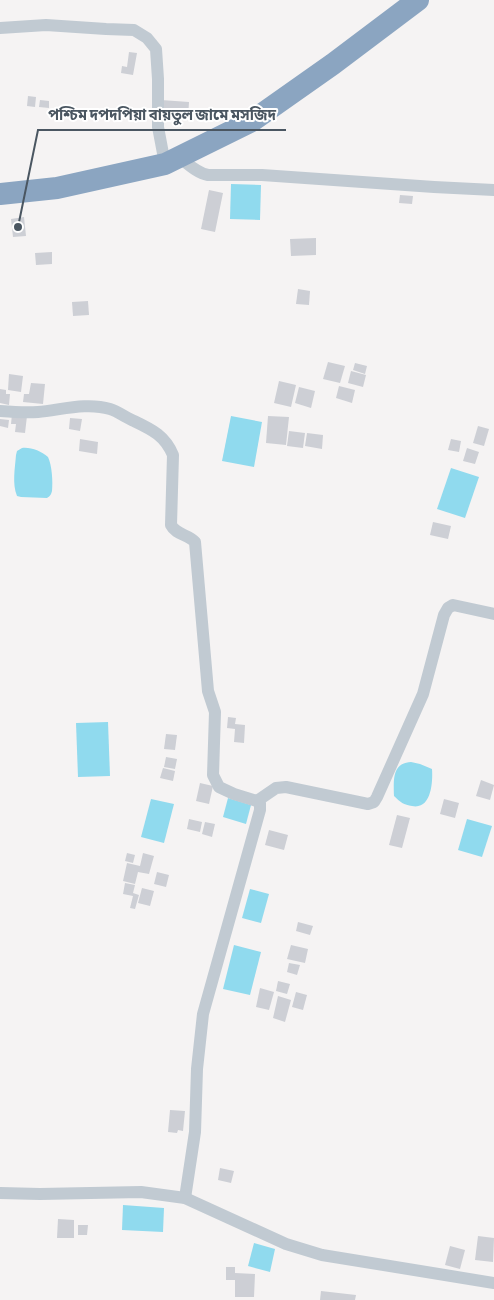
<svg xmlns="http://www.w3.org/2000/svg" width="494" height="1300" font-family="'Alegreya Sans','Noto Sans Bengali',sans-serif">
<style>
.water{fill:#90daee}
.building{fill:#cdcfd5}
.lines{fill:none;stroke-linecap:round;stroke-linejoin:round}
.street{stroke:#c1cad2;stroke-width:12}
.highway{stroke:#8ba5c1;stroke-width:22}
.leader{fill:none;stroke:#4a5661;stroke-width:2}
.callout-dot{fill:#4a5661;stroke:#fff;stroke-width:2}
.callout-label{font-size:15px;text-anchor:middle;font-weight:bold;fill:#4a5661;stroke:#fff;stroke-width:4;stroke-linejoin:round;paint-order:stroke}
</style>
<rect width="100%" height="100%" fill="#f5f3f3"/>
<g class="water">
<polygon points="231,184 261,185 260,220 230,219"/>
<polygon points="231,416 262,422 254,467 222,461"/>
<path d="M 22,448 C 31,447 41,451 48,457 C 52,465 53,482 52,491 C 51,495 50,496 47,498 L 21,497 L 17,496 C 12,484 15,468 16,455 L 17,451 Z"/>
<polygon points="451,468 479,477 465,518 437,509"/>
<polygon points="108,722 110,776 78,777 76,723"/>
<path d="M 411,762 L 420,764 L 432,769 C 433,783 431,810 412,806 C 404,805 400,802 394,796 C 394,782 391,763 411,762 Z"/>
<polygon points="228,798 251,805 246,824 223,817"/>
<polygon points="151,799 174,804 164,843 141,837"/>
<polygon points="467,819 492,826 482,857 458,850"/>
<polygon points="250,889 269,894 261,923 242,918"/>
<polygon points="234,945 261,952 250,995 223,989"/>
<polygon points="123,1205 164,1208 163,1232 122,1230"/>
<polygon points="254,1243 275,1249 270,1272 248,1266"/>
</g>
<g class="building">
<polygon points="129,52 137,53 133,75 121,73 122,66 127,67"/>
<polygon points="28,96 36,97 35,107 27,106"/>
<polygon points="40,100 49,101 49,108 39,107"/>
<polygon points="161,100 189,102 188,119 160,117"/>
<polygon points="209,190 223,193 215,232 201,229"/>
<polygon points="400,195 413,196 412,204 399,203"/>
<polygon points="24,217 26,236 13,237 11,219"/>
<polygon points="316,238 316,255 291,256 290,239"/>
<polygon points="52,252 52,264 36,265 35,253"/>
<polygon points="298,289 310,291 309,305 296,304"/>
<polygon points="88,301 89,315 73,316 72,302"/>
<polygon points="328,362 345,366 340,383 323,379"/>
<polygon points="355,363 367,366 365,374 353,370"/>
<polygon points="351,371 366,375 363,387 348,383"/>
<polygon points="9,374 23,376 21,392 8,390"/>
<polygon points="279,381 296,385 291,407 274,403"/>
<polygon points="31,383 45,384 43,404 23,402 24,394 29,394"/>
<polygon points="339,386 355,390 352,403 336,398"/>
<polygon points="299,387 315,391 311,408 295,403"/>
<polygon points="0,389 6,390 6,394 10,394 9,405 0,403"/>
<polygon points="12,414 27,416 25,433 15,432 16,424 11,424"/>
<polygon points="268,416 289,417 286,445 266,443"/>
<polygon points="70,418 82,419 80,431 69,429"/>
<polygon points="0,419 9,420 8,428 0,426"/>
<polygon points="478,426 489,429 484,446 473,443"/>
<polygon points="289,431 305,433 303,448 287,446"/>
<polygon points="307,433 323,435 322,449 305,446"/>
<polygon points="80,439 98,442 97,454 79,451"/>
<polygon points="451,439 461,441 459,452 448,450"/>
<polygon points="467,448 479,452 475,464 463,461"/>
<polygon points="433,522 451,526 448,539 430,535"/>
<polygon points="228,717 236,718 235,724 245,725 244,743 234,742 235,729 227,728"/>
<polygon points="166,734 177,735 175,750 164,749"/>
<polygon points="166,757 177,759 175,769 164,767"/>
<polygon points="163,768 175,771 173,781 160,778"/>
<polygon points="481,780 494,785 490,800 476,796"/>
<polygon points="200,783 213,786 209,804 196,801"/>
<polygon points="444,799 459,803 455,818 440,814"/>
<polygon points="397,815 410,818 402,848 389,845"/>
<polygon points="189,819 202,822 200,832 187,829"/>
<polygon points="205,822 215,824 212,837 202,834"/>
<polygon points="269,830 288,835 284,850 265,845"/>
<polygon points="127,853 135,855 133,863 125,861"/>
<polygon points="143,853 154,856 149,874 138,872 135,884 123,881 127,863 140,866"/>
<polygon points="157,872 169,875 166,887 154,884"/>
<polygon points="125,883 135,885 133,893 139,895 135,909 130,908 133,896 123,894"/>
<polygon points="142,888 154,891 150,906 138,903"/>
<polygon points="298,922 313,926 310,935 296,931"/>
<polygon points="291,945 308,949 305,963 287,959"/>
<polygon points="289,963 300,965 297,975 287,972"/>
<polygon points="278,981 290,984 287,994 276,991"/>
<polygon points="260,988 274,992 269,1010 256,1007"/>
<polygon points="296,992 307,995 303,1010 292,1007"/>
<polygon points="278,996 291,1000 285,1022 273,1018"/>
<polygon points="170,1110 185,1111 183,1131 178,1130 177,1133 168,1132"/>
<polygon points="220,1168 234,1171 231,1183 218,1180"/>
<polygon points="58,1219 74,1220 74,1238 57,1238"/>
<polygon points="78,1225 88,1225 87,1235 78,1235"/>
<polygon points="478,1236 494,1238 493,1262 475,1260"/>
<polygon points="450,1246 465,1250 460,1269 445,1265"/>
<polygon points="226,1267 235,1267 235,1273 255,1274 254,1297 235,1297 235,1280 226,1280"/>
<polygon points="321,1291 356,1295 355,1300 320,1300"/>
</g>
<g class="lines">
<g class="street">
<polyline points="0,28 46,25 106,29 134,30 147,38 156,49 158,79 158,127 165,164"/>
<path d="M 179,157 C 188,164 197,173 208,175 L 262,175 L 434,187 L 494,190"/>
<path d="M 0,411 C 12,412 26,413 38,412 C 61,410 87,402 110,409 C 117,411 127,418 134,421 C 153,430 165,436 173,455 L 171,525 C 176,535 188,534 195,542 L 208,691 L 215,712 L 213,775 L 219,787 L 234,794 L 257,801 L 260,803 L 260,810 L 203,1014 L 197,1069 L 195,1132 L 185,1198"/>
<polyline points="257,801 276,788 286,787 368,804 374,802 377,797 423,694 444,615 448,608 453,605 494,614"/>
<polyline points="0,1193 40,1194 141,1192 185,1198 286,1244 322,1255 494,1283"/>
</g>
<polyline class="highway" points="0,194 57,188 165,164 252,121 333,64 418,0"/>
</g>
<path class="leader" d="M18 227L38 130H286"/>
<circle class="callout-dot" cx="18" cy="227" r="5"/>
<g class="callout-label">
<text x="162" y="120">পশ্চিম দপদপিয়া বায়তুল জামে মসজিদ</text>
</g>
</svg>
